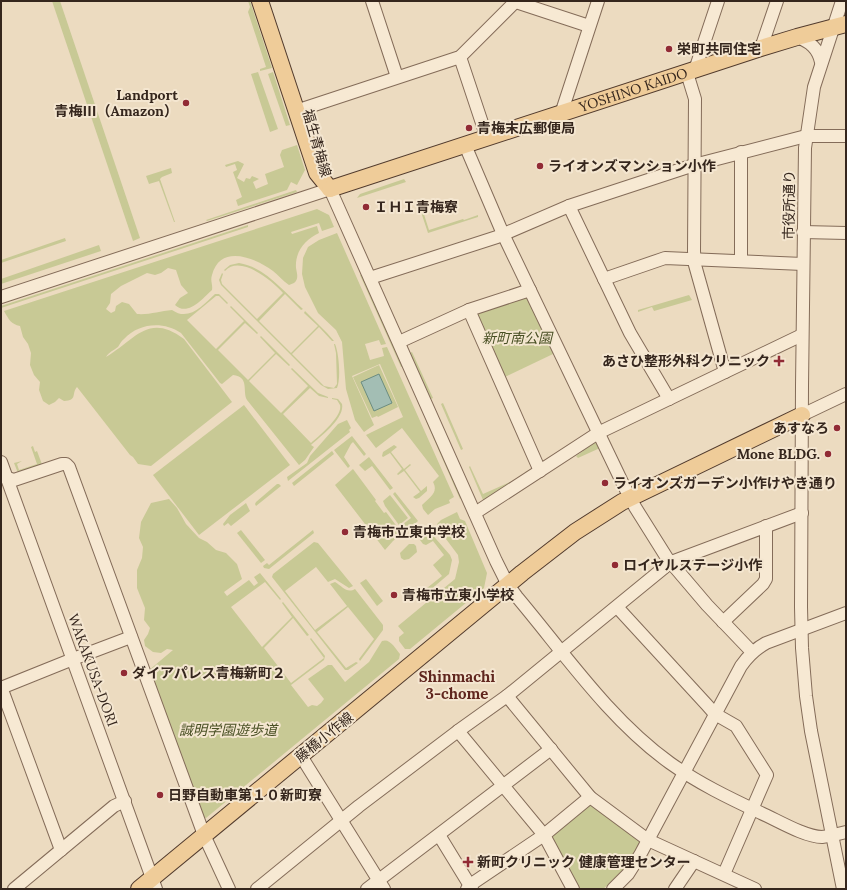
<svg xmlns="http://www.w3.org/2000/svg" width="847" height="890" font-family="Lora,'Noto Sans JP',serif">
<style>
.green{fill:#c8c995}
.water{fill:#a3beb4;stroke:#6b8c80}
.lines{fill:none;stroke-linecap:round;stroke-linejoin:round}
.minor-casing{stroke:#846c59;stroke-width:14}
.major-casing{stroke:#523b2d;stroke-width:18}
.minor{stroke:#f7e9d3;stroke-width:12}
.major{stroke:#efcc99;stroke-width:16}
.poi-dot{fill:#912b35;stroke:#f4e6d0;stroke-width:1.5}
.labels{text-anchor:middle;stroke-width:4;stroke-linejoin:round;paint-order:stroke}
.poi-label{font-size:14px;font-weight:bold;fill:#35261d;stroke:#f4e6d0;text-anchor:start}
.street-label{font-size:14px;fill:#35261d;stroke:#f4e6d0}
.park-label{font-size:14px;font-style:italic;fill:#495024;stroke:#f4e6d0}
.neighbourhood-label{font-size:15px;font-weight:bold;fill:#60261e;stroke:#f4e6d0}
</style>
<rect width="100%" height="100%" fill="#ecdbc0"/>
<g class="green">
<polygon points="52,1 60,1 140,238 133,241"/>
<polygon points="248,1 250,1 272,68 260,71 260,69 266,67 248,12 250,7"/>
<polygon points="258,72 278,129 270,132 251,74"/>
<polygon points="273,72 290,125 286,126 268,74"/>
<polygon points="297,145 305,170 297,185 291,182 287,190 238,206 236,200 242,197 233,172 237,170 235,164 226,167 225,165 238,161 244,164 237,178 244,182 246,178 250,179 252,176 259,179 253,182 256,189 268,184 265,174 284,167 280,155 282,150"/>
<polygon points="171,168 172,173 162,177 160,179 175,222 174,222 159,181 149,184 146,176"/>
<polygon points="404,179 406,182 357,198 360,194"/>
<polygon points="296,190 297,192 207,221 206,220"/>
<polygon points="419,199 429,230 463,219 464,220 478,215 478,217 428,233 417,200"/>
<path d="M 317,209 L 329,215 L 334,227 L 322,231 L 319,223 L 291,232 L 292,234 L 317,226 L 319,233 C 305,240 295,251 296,268 C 297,274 299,279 294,283 L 289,285 C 283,281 278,275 273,271 C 254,257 220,244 212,275 C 210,281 213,285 212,290 C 203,298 188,317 175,305 L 180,298 L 188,293 L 181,285 L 176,270 L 168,268 L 161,273 L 155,275 L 147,273 L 121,286 L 111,294 L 110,303 L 106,309 L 111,313 L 115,311 L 116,306 L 122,302 L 129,304 L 137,314 C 149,315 160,311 172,310 C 189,322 203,305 215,294 L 219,294 L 228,303 L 227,304 L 219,296 L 216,296 L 187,320 L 216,349 L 244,321 L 230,307 L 231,306 L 258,333 L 257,334 L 245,323 L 218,350 L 248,380 L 275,353 L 260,337 L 261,336 L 290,365 L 289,366 L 276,354 L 249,381 L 281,413 L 308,386 L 291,369 L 292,368 L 318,393 L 328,397 L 328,398 L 319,396 L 310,388 L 283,414 L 311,443 C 319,436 343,416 340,405 L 337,400 L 332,399 L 332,398 L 338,399 L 342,404 C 345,418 321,436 311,445 L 314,447 L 305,460 L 299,465 L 247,400 C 242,391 250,377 233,375 L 222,384 L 220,383 L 181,333 C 163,321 139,323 124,339 C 121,341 120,344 118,347 C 114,350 109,352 106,357 C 135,340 148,312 184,339 L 232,402 L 151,466 L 138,464 L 133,457 L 130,455 L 77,387 C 71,394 78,400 64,401 L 59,398 L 55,402 L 49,405 L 43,401 L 39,390 L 40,382 L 34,375 L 30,365 L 31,353 L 28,344 L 23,337 L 20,326 C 11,324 9,320 4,311 Z"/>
<polygon points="248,225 248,227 1,308 1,306"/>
<path d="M 337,233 L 386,344 L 381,345 L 379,340 L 365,344 L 370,360 L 384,356 L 382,348 L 387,347 L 454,497 L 449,500 L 450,503 L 435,509 L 428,515 L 423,509 L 422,505 C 429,498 439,493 433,482 L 439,476 L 402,428 L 376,448 L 366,435 L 372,432 L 403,417 L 380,364 L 352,376 L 374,425 L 364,432 L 355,420 L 346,389 L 342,342 L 336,330 L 318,313 L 305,287 L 302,274 L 303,258 L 308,247 L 319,240 Z"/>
<polygon points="65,238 66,241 1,263 1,260"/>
<polygon points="99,245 101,251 1,284 1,279"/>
<path d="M 239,263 C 265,267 284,292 303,309 L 301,310 L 285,294 L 259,321 L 291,353 L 318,326 L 304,313 L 305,311 L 327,333 L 334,341 L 332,341 L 319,327 L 292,354 L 324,386 L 334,388 L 337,384 L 336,353 L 334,344 L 335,344 C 339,353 341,379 337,388 L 328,389 L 321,385 L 221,285 L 219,280 L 222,273 L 223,274 L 221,280 L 222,284 L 257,319 L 283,293 C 273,281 240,254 225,271 L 224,270 L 230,265 Z"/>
<polygon points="362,274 403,367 401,367 360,275"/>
<polygon points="526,295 555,350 553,354 505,377 501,376 476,312"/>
<polygon points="689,295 692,300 654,311 652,307 638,312 638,310"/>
<polygon points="412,352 433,398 431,399 410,353"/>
<polygon points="379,365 398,407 378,417 377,416 372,418 353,377"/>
<polygon points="443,403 463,449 461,450 441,404"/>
<polygon points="244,405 290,465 199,535 153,475"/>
<polygon points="347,420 351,428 349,430 350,432 288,481 287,477 307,463 310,456 338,424"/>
<polygon points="428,420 462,498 460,499 426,421"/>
<polygon points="352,436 366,454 364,456 353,442 351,444 344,457 350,466 348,468 334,450"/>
<polygon points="594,439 598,441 600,448 578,458 576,456 583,451 581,448"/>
<polygon points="394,445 397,447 391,452 404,469 410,464 411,465 405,470 421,491 427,486 427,491 419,498 416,499 413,497 420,492 404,471 398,475 397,474 402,469 390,453 383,457 382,456 383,452"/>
<polygon points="33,446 35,452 37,451 43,467 18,473 14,463 22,461 17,464 19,470 37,464 31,447"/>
<polygon points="332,451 334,454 294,486 292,483"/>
<polygon points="369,457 393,488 390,490 372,466 365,471 359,465"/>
<polygon points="470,466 483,494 526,475 525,472 534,468 532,471 487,501 483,500 469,467"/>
<polygon points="353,469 376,500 375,501 384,513 386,512 398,528 411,518 393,494 395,492 418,521 393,541 385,550 335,485"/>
<polygon points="277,484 279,484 281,486 256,506 255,504 256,502"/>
<polygon points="390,495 408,518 399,525 385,506 383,501"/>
<path d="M 169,499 L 177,508 L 186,524 L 199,538 L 207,542 L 216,550 L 226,553 L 237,564 L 242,579 L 224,592 L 227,596 L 249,580 L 254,586 L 258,583 L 254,577 L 260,573 L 281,599 L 280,600 L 265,582 L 231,607 L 262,647 L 292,617 L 282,603 L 283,602 L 309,635 L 307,636 L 293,618 L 264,648 L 291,683 L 324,658 L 310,639 L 311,638 L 325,656 L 324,660 L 291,685 L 308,707 L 312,705 L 317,706 L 321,703 L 324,699 L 308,679 L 328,665 L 332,665 L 345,682 L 369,662 L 382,641 C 390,638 395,648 400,654 L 399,659 L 206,818 L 202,817 L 148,671 L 173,650 L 167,649 L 161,653 L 153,652 L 145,646 L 144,640 L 148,634 L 150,628 L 144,620 L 145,608 L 137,588 L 137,570 L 142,558 L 143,547 L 139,538 L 141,522 L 151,503 Z"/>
<polygon points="246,503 250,511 231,526 228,523 224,526 223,524 230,515"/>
<polygon points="457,512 460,519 465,521 487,573 484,588 410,649 405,649 399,641 399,637 404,633 398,626 455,579 459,562 458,555 437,527 437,524 441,520"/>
<polygon points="241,530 265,560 261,563 237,533"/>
<polygon points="313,530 314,533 269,569 264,568 263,566 267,563 269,565"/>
<polygon points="429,531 450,555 452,560 449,574 429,591 427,588 442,576 433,565 444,555 433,541 426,545 423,544 420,540 422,535"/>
<path d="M 314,542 L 318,543 L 353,586 L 349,588 L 335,579 L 328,582 L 316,567 L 285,591 L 315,630 L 347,606 L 330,584 L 335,582 C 342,586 347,594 355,589 L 383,625 L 383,630 L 360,661 L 359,659 L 374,639 L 348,607 L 317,632 L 346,668 L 356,662 L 358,663 L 348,670 L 345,670 L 272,577 L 273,574 Z"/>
<polygon points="409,544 414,544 416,546 417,552 409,559 404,560 401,558 400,553"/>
<polygon points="366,579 383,601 377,606 360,583"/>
<polygon points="588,803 593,803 639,838 640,843 625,867 615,879 603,889 577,889 551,838 552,834"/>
</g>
<polygon class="water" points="379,374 392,403 374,411 361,382"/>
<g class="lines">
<g class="minor-casing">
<g id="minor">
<polyline points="372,1 397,77"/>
<polyline points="842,1 814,87 805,148 802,386 801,607 802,648 806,696 811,731 843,889"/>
<polyline points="516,2 589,26"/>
<path d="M 797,37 C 810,42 818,48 821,62"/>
<polyline points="761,48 777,1"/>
<polyline points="460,57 487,138"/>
<polyline points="695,70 718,1"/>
<polyline points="687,73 695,99 694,251 695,265 725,372"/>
<polyline points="296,111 460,57 516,1"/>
<polyline points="561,114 598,1"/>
<polyline points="465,145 503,234 623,484 635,507 667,558 707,605 752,652"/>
<polyline points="569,206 630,333 669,399"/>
<polyline points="803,232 846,233"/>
<polyline points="741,261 741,152"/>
<polyline points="370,278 497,237 569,206 694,165 806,136 846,136"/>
<polyline points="604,279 665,258 803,264"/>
<path d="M 1,297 L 330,189 L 496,561 L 508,585 L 517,597 C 565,654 609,719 670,763 C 698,783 729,798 761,813 C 777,820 805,837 822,837 C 830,836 838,834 846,832"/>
<polyline points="469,310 540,471"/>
<polyline points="399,342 469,310 530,290"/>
<polyline points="802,415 846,394"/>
<polyline points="1,462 156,889"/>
<polyline points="1,476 14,480 62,464 66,464 69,467 204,835 229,889"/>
<polyline points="475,513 598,433 802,335"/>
<polyline points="617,607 707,705 715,714 736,726 767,775 724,874"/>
<polyline points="723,622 763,584 766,579 766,526"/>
<polyline points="1,687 61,850"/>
<polyline points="1,688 73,659 131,637"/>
<polyline points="507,696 590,797 648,840 755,889"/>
<polyline points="458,731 544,835 573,889"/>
<polyline points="301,756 384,889"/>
<polyline points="439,835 472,889"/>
<polyline points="14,889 114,806 125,801"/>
<polyline points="257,889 359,806 458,731 507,696 671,562 802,513"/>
<polyline points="367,889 551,749"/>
<polyline points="467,889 470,885 544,835 590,797"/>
<path d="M 613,889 L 628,874 L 640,855 L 741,666 C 748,656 755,649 766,643 L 846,613"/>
<polyline points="675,889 694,861"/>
</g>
</g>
<g class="major-casing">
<g id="major">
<polyline points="260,1 317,173 330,189"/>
<path id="s1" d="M 330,189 L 761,48 L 797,37 L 846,24"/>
<polyline points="139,889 522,573 575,532 622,502 802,415"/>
</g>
</g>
<use href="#minor" class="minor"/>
<use href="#major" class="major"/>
</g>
<g class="poi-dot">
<circle cx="669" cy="49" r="4"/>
<circle cx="186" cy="103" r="4"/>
<circle cx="469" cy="128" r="4"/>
<circle cx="540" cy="166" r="4"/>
<circle cx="366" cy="207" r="4"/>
<path d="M777 355h4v4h4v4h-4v4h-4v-4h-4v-4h4z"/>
<circle cx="837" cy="428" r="4"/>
<circle cx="828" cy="454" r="4"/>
<circle cx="605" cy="483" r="4"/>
<circle cx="345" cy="532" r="4"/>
<circle cx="615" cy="565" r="4"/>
<circle cx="394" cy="595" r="4"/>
<circle cx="124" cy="673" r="4"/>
<circle cx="160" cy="795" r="4"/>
<path d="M466 856h4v4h4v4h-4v4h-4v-4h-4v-4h4z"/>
</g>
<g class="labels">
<g class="poi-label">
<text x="677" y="54">栄町共同住宅</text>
<text x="178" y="100" text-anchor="end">Landport<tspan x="178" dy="16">青梅Ⅲ（Amazon）</tspan></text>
<text x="477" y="133">青梅末広郵便局</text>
<text x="548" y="171">ライオンズマンション小作</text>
<text x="374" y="212">ＩＨＩ青梅寮</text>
<text x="770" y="366" text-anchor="end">あさひ整形外科クリニック</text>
<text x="829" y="433" text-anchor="end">あすなろ</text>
<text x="820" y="459" text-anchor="end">Mone BLDG.</text>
<text x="613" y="488">ライオンズガーデン小作けやき通り</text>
<text x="353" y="537">青梅市立東中学校</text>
<text x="623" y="570">ロイヤルステージ小作</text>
<text x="402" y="600">青梅市立東小学校</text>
<text x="132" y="678">ダイアパレス青梅新町２</text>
<text x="168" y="800">日野自動車第１０新町寮</text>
<text x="477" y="867">新町クリニック 健康管理センター</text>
</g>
<g class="street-label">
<text dy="5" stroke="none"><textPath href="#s1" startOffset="319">YOSHINO KAIDO</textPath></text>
<text transform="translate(317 143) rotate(74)" y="5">福生青梅線</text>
<text transform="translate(789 205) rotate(-89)" y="5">市役所通り</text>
<text transform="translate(93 670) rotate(70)" y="5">WAKAKUSA-DORI</text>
<text transform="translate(324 737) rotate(-39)" y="5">藤橋小作線</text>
</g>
<g class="park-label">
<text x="517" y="343">新町南公園</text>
<text x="228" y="735">誠明学園遊歩道</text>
</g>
<g class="neighbourhood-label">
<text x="457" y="682">Shinmachi<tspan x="457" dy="17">3-chome</tspan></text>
</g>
</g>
<rect width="847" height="890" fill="none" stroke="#35261d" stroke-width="4"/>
</svg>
